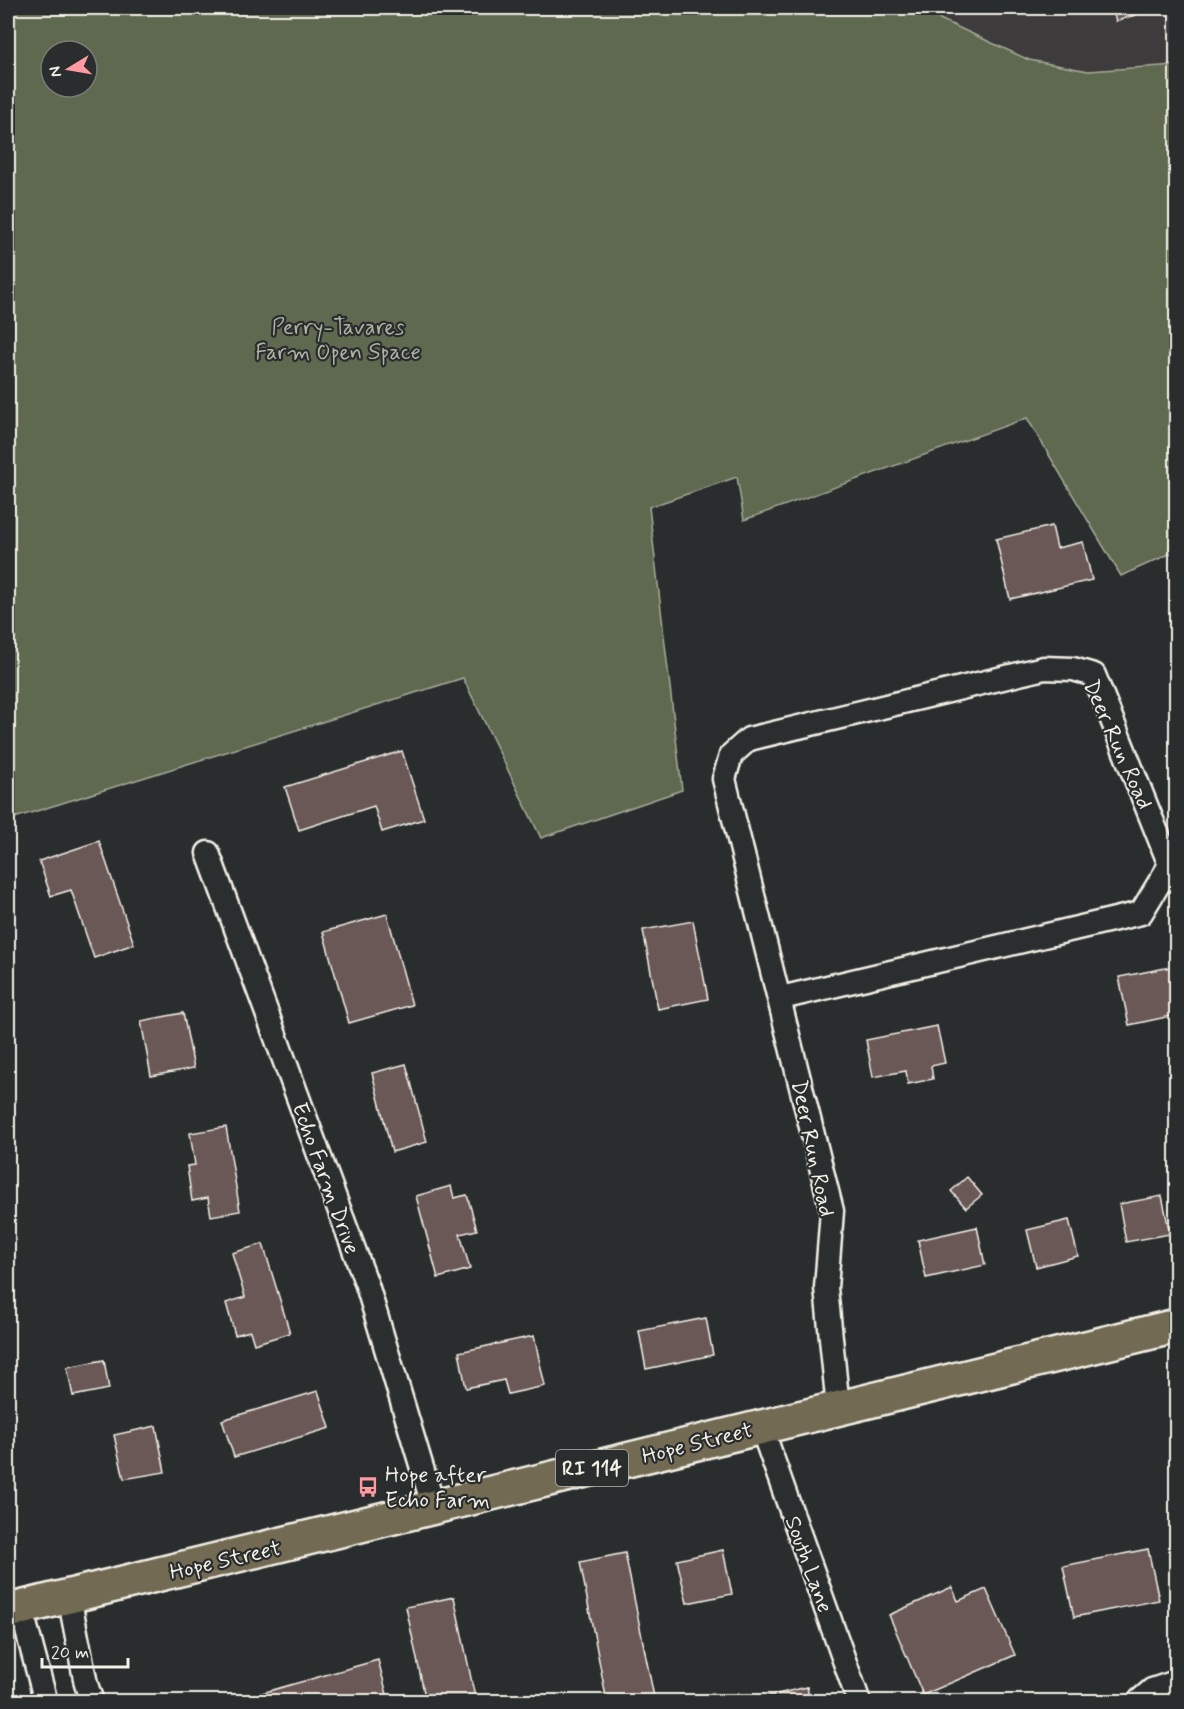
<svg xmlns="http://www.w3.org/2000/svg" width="1184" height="1709" font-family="Mynerve,sans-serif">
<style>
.built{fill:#3e3a3a}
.green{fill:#5e6950;stroke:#a9ad9c;stroke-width:1.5;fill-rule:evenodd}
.building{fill:#6b5857;stroke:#f4f1e8;stroke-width:1.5}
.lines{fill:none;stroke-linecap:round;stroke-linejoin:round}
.minor-casing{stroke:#f4f1e8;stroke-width:27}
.primary-casing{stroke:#f4f1e8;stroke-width:38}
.minor{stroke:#2a2d2e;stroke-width:22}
.primary{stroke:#736b52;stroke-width:33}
.labels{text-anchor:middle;stroke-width:4.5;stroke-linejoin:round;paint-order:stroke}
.shield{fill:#2a2d2e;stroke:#b7b6b0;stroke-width:1.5}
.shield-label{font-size:21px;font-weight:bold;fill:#f4f1e8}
.park-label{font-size:22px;fill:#b0b4a4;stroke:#2a2d2e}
.street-label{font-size:22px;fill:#f4f1e8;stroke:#2a2d2e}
.poi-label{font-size:22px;fill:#f4f1e8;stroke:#2a2d2e;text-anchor:start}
</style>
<rect width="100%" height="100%" fill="#2a2d2e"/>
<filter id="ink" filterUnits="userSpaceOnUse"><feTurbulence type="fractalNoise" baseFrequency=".0167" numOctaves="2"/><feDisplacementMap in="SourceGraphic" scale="12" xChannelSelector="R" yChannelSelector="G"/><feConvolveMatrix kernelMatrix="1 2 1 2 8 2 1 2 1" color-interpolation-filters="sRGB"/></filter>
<g filter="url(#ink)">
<polygon class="built" points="916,8 1176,8 1176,65 1088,71 1029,60"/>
<path class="green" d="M 8,8 L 916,8 L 1029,60 L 1088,71 L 1176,65 L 1176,551 L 1121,576 L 1027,418 L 744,520 L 737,477 L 649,507 L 682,790 L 541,838 L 463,678 L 8,820 ZM 51,51 L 87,51 L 87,87 L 51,87 Z"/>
<g class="building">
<polygon points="1112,8 1147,8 1148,11 1116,21"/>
<polygon points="1052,526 1057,548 1083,542 1092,580 1010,599 996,539"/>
<polygon points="402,751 424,819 382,832 374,806 299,830 285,787"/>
<polygon points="99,841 134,944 94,958 71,890 51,896 39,861"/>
<polygon points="387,914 412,1005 349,1023 323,932"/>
<polygon points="693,921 708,999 658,1009 643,930"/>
<polygon points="1176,966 1176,1015 1129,1025 1119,977"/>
<polygon points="183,1013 194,1068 151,1076 141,1021"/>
<polygon points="937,1026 945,1063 931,1066 933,1079 908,1084 906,1071 873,1077 866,1040"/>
<polygon points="406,1064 427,1142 392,1152 372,1073"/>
<polygon points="226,1127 240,1211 211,1216 208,1198 192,1201 187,1166 195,1165 190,1133"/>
<polygon points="967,1177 982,1195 966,1208 951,1191"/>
<polygon points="451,1186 454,1198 467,1195 477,1230 460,1234 470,1269 438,1278 416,1196"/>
<polygon points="1162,1196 1170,1234 1126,1242 1119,1204"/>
<polygon points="1069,1220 1078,1256 1036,1267 1027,1230"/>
<polygon points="977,1227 985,1265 926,1278 918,1240"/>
<polygon points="263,1244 290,1333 254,1344 250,1331 235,1335 226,1303 245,1297 232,1253"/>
<polygon points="706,1318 713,1355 646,1369 639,1331"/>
<polygon points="534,1336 545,1386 508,1394 504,1380 466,1388 459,1352"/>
<polygon points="104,1360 109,1389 73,1396 67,1367"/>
<polygon points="318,1391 330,1428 234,1457 222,1420"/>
<polygon points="156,1426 165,1472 124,1479 114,1435"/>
<polygon points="1148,1549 1159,1600 1074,1617 1063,1566"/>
<polygon points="723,1550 732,1594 687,1603 677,1560"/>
<polygon points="625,1553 655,1702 607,1702 580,1562"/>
<polygon points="952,1587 958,1601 986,1589 1015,1655 923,1695 889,1615"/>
<polygon points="454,1597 476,1702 426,1702 406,1607"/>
<polygon points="378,1660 389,1702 230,1702"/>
<polygon points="807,1687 810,1702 757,1702 756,1699"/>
</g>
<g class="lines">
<g class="minor-casing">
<g id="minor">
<polyline points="208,853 367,1285 434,1508"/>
<polyline points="781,998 1141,913 1170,865 1094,675 1073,669 1044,668 749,739 731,755 724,779 832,1211 826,1288 838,1408"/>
<polyline points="761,1426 859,1702"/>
<polyline points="69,1596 86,1684 92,1702"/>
<polyline points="21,1608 46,1702"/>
<polyline points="1138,1702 1152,1690 1176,1682"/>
</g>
</g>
<g class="primary-casing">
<polyline id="primary" points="8,1611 1176,1326"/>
</g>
<use href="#minor" class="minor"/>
<use href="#primary" class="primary"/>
</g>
</g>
<defs>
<g id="bus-bare" transform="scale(1.62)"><path d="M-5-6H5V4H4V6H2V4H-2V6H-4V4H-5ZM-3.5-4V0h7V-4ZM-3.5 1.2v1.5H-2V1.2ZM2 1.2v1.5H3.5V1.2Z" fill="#ff9aa2" stroke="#2a2d2e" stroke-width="2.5" paint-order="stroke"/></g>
</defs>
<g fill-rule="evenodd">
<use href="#bus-bare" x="368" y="1487"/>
</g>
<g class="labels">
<rect class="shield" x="556" y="1450" width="72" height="36" rx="4.5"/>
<g class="shield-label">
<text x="592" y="1475">RI 114</text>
</g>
<g class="park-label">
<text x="338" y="334">Perry-Tavares<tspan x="338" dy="25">Farm Open Space</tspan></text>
</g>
<g class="street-label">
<text transform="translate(1119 744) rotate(66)" y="8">Deer Run Road</text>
<text transform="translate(814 1148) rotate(78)" y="8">Deer Run Road</text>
<text transform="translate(327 1178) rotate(70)" y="8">Echo Farm Drive</text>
<text transform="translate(697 1442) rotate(-14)" y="8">Hope Street</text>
<text transform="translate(225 1559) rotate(-13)" y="8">Hope Street</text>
<text transform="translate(810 1564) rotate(70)" y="8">South Lane</text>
</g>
<g class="poi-label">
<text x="385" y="1482">Hope after<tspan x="385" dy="25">Echo Farm</tspan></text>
</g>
</g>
<rect width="1184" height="1709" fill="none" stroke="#2a2d2e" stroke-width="30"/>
<rect x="15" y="15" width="1154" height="1679" fill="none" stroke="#f4f1e8" stroke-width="2" filter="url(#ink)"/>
<g transform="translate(69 69) rotate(259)"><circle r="28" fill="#2a2d2e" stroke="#7b7b78" stroke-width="1.5"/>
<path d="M0-4.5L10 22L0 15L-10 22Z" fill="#ff9aa2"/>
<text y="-9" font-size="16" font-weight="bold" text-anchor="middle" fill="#f4f1e8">N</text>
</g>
<path d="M42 1658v9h86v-9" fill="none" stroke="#f4f1e8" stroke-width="3"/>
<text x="51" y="1658" font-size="18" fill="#f4f1e8" stroke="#2a2d2e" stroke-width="4.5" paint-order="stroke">20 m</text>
</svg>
